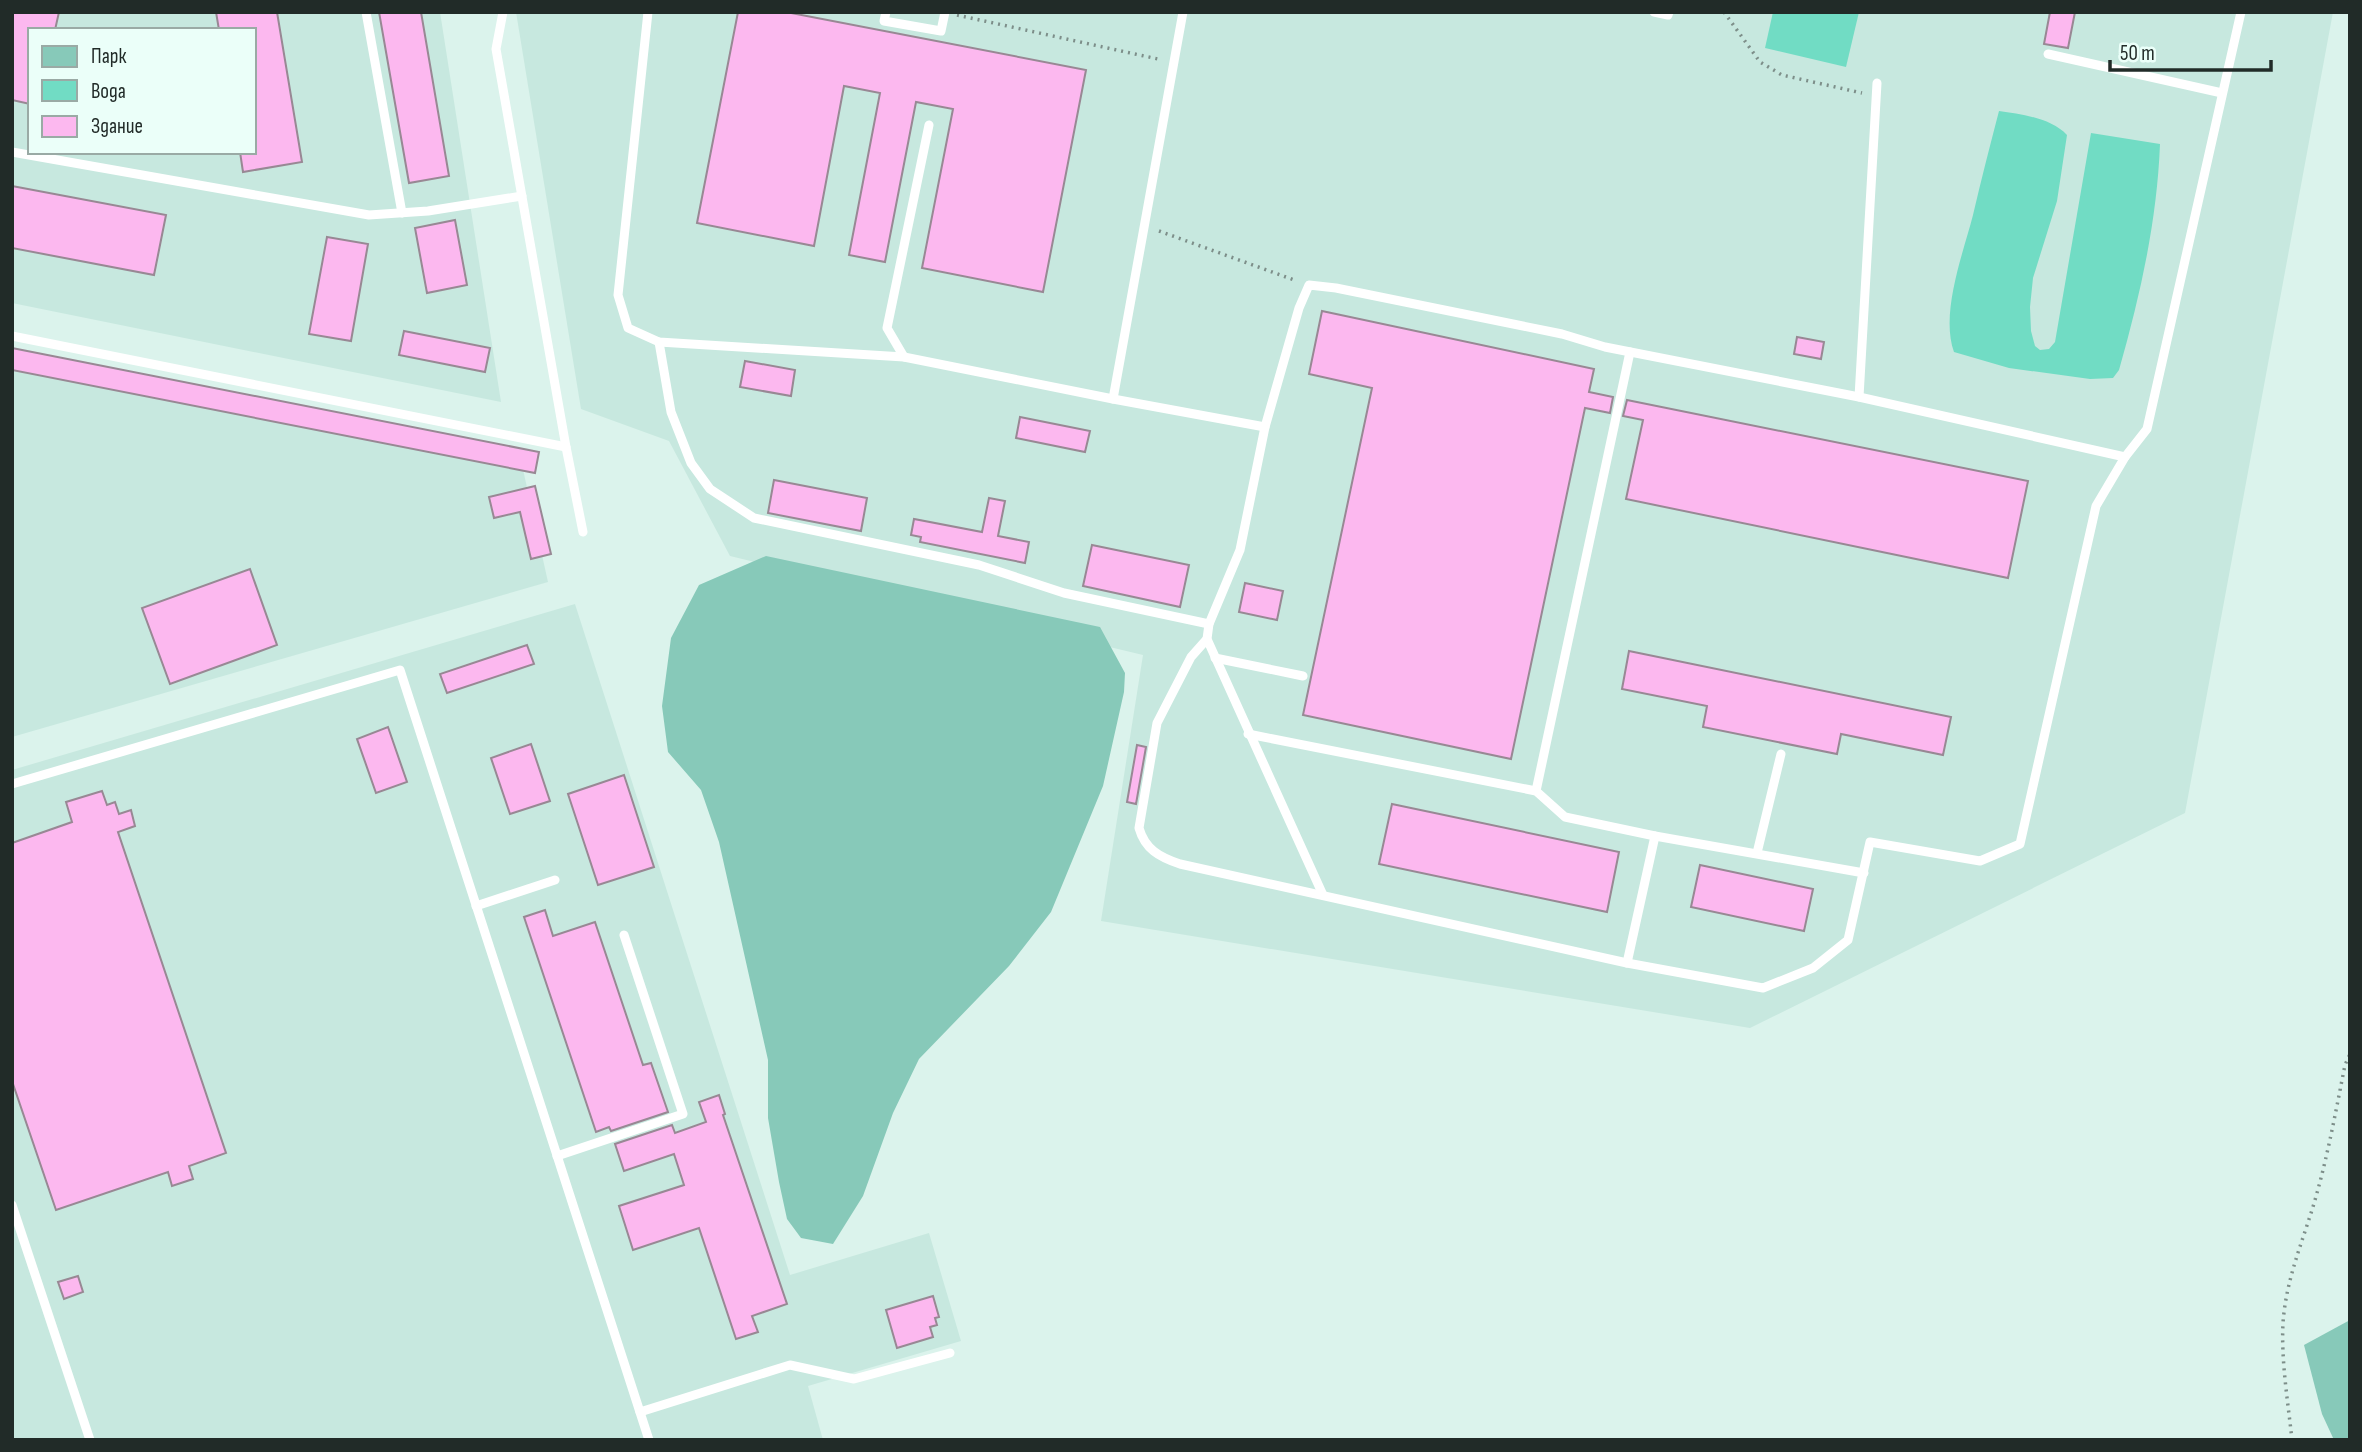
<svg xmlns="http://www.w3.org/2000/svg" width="2362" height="1452" font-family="'Sofia Sans Condensed',sans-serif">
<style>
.built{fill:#c7e8df;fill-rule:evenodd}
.green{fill:#87c9b9}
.water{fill:#71dcc4}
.building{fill:#fcb8ef;stroke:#988894;stroke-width:2}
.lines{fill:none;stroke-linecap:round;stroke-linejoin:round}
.path{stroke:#7d8e89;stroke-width:3.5;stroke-dasharray:2 5;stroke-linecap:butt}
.lane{stroke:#fff;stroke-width:9}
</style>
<rect width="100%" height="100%" fill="#dbf3ec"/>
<g class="built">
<path d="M 12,12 L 440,12 L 501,402 L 12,303 ZM 30,30 L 254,30 L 254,152 L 30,152 Z"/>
<polygon points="516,12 2333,12 2185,813 1750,1028 1101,921 1143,655 730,556 669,441 581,409"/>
<polygon points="12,359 522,465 548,582 12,737"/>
<polygon points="575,604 790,1275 929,1233 961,1341 808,1386 823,1440 12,1440 12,770"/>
</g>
<g class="green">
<polygon points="766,556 1100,627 1125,673 1124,692 1103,786 1051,912 1009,966 919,1059 893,1113 863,1196 833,1244 801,1238 787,1219 779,1182 768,1118 768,1060 719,842 701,790 668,752 662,706 671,638 699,585"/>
<polygon points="2350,1320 2350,1440 2334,1440 2322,1414 2304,1345"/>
</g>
<g class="water">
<polygon points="1773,12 1859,12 1846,67 1765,48"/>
<path d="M 1999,111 C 2021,114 2051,118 2067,135 L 2057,201 L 2033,278 L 2030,307 L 2031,331 L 2035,346 L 2040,350 L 2049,349 L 2055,342 L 2091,133 L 2160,144 C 2157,222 2140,296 2119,370 L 2113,378 L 2090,379 L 2009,368 L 1954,352 C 1940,313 1963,254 1973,215 C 1981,180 1990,146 1999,111 Z"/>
</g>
<g class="building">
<polygon points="12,12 59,12 55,30 30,30 30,104 12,100"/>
<polygon points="216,12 277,12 302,162 243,172 240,152 254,152 254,30 219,30"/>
<polygon points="379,12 421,12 449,176 409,183"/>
<polygon points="738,12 786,12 1086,70 1043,292 922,268 953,109 916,102 885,262 849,255 880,93 844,86 814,246 697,223"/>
<polygon points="2050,12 2075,12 2068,48 2044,44"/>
<polygon points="12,186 166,215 154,275 12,248"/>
<polygon points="455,220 467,285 427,293 415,228"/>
<polygon points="327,237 368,244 351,341 309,334"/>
<polygon points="1322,311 1594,369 1589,392 1613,397 1610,413 1585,408 1511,759 1303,715 1372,388 1309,374"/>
<polygon points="404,331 490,348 485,372 399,355"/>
<polygon points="1797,337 1824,342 1821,359 1794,354"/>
<polygon points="12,348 539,452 535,473 12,370"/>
<polygon points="745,361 795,370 791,396 740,387"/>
<polygon points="1627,400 2028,481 2008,578 1626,499 1643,420 1623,416"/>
<polygon points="1020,417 1090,431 1085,452 1016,438"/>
<polygon points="774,480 867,498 861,531 768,513"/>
<polygon points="535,486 551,554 531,559 520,512 494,518 489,497"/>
<polygon points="989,498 1005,501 998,536 1029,542 1025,563 920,542 921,537 911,535 914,519 982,532"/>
<polygon points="1092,545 1189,565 1180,607 1083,586"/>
<polygon points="250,569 277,645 170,684 142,608"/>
<polygon points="1245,583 1283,591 1277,620 1239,612"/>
<polygon points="527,645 534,664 447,693 440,674"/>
<polygon points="1629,651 1951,717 1943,755 1841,734 1837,754 1703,727 1707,706 1622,689"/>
<polygon points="388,727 407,782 376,793 357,739"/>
<polygon points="531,744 550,801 510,814 491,758"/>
<polygon points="1137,745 1146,747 1136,804 1127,802"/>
<polygon points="624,775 654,867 598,885 568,794"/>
<polygon points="102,791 107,805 115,802 119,814 131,810 135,826 118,832 226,1153 189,1166 193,1179 172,1186 168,1172 56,1210 12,1081 12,843 72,822 66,802"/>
<polygon points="1392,804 1619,852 1607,912 1379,864"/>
<polygon points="1700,865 1813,889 1804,931 1691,907"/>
<polygon points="545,910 553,936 595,922 643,1065 651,1063 668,1112 611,1131 609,1127 596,1132 524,917"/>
<polygon points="719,1095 725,1114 723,1115 787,1304 752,1316 758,1332 736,1339 699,1228 633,1250 619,1206 684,1185 674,1154 624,1171 615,1144 672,1125 675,1133 706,1122 699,1102"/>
<polygon points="78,1276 83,1292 64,1299 58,1282"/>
<polygon points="933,1296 939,1317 935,1318 937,1325 930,1327 933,1337 897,1348 886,1310"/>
</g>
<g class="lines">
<g class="path">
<polyline points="1724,12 1760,62 1782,75 1862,93"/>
<polyline points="957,15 1158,59"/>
<polyline points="1159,231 1297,281"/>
<path d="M 2292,1440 C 2288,1402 2281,1361 2283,1323 C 2286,1279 2303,1241 2315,1200 C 2328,1155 2336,1110 2345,1065 L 2350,1054"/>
</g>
<g class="lane">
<polyline points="366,12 402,213"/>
<polyline points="503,12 496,49 566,447 583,532"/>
<polyline points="648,12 618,295 628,328 659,342 904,357 1113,399 1265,427"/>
<polyline points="886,12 884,21 941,31 945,12"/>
<polyline points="1654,12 1668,15 1669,12"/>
<polyline points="2048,54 2222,93"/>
<polyline points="12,152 369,215 428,211 522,196"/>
<polyline points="12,336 566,447"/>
<polyline points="659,342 671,412 691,463 710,489 754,518 979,565 1064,593 1209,624"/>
<polyline points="904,357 887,328 929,125"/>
<polyline points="1859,397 1877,83"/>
<polyline points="1113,399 1183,12"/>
<path d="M 1207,639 L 1191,657 L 1157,723 L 1139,828 C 1145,849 1159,857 1180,864 L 1627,963 L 1763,988 L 1813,968 L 1848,940 L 1870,842 L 1980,861 L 2020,844 L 2096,506 L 2125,457 L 2147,429 L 2241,12"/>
<polyline points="1215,658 1303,676"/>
<polyline points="1248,734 1536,791 1565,817 1655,836 1864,873"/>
<polyline points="12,784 400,670 649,1440"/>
<polyline points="1536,791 1630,352"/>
<polyline points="1757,853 1781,754"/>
<polyline points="1323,895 1207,639 1209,624 1240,550 1265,427 1299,308 1309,285 1336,288 1562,334 1605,347 1859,397 2125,457"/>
<polyline points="476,906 555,880"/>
<polyline points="1627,963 1655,836"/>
<polyline points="557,1156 683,1114 624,935"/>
<polyline points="12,1205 90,1440"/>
<polyline points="640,1412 790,1365 854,1379 950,1353"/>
</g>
</g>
<rect width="2362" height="1452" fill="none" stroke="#212b28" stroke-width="28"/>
<rect x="28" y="28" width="228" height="126" fill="#ebfff9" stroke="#9aaaa5" stroke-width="2"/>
<rect x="42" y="46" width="35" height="21" fill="#87c9b9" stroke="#9aaaa5" stroke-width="2"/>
<text x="91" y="63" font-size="21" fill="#212b28">Парк</text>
<rect x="42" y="80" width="35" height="21" fill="#71dcc4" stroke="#9aaaa5" stroke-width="2"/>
<text x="91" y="98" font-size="21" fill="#212b28">Вода</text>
<rect x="42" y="116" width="35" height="21" fill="#fcb8ef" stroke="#9aaaa5" stroke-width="2"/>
<text x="91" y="133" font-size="21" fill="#212b28">Здание</text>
<path d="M2110 60v10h161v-10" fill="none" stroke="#212b28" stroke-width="3.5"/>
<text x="2120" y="60" font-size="21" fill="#212b28" stroke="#ebfff9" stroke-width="5" paint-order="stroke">50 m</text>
</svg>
